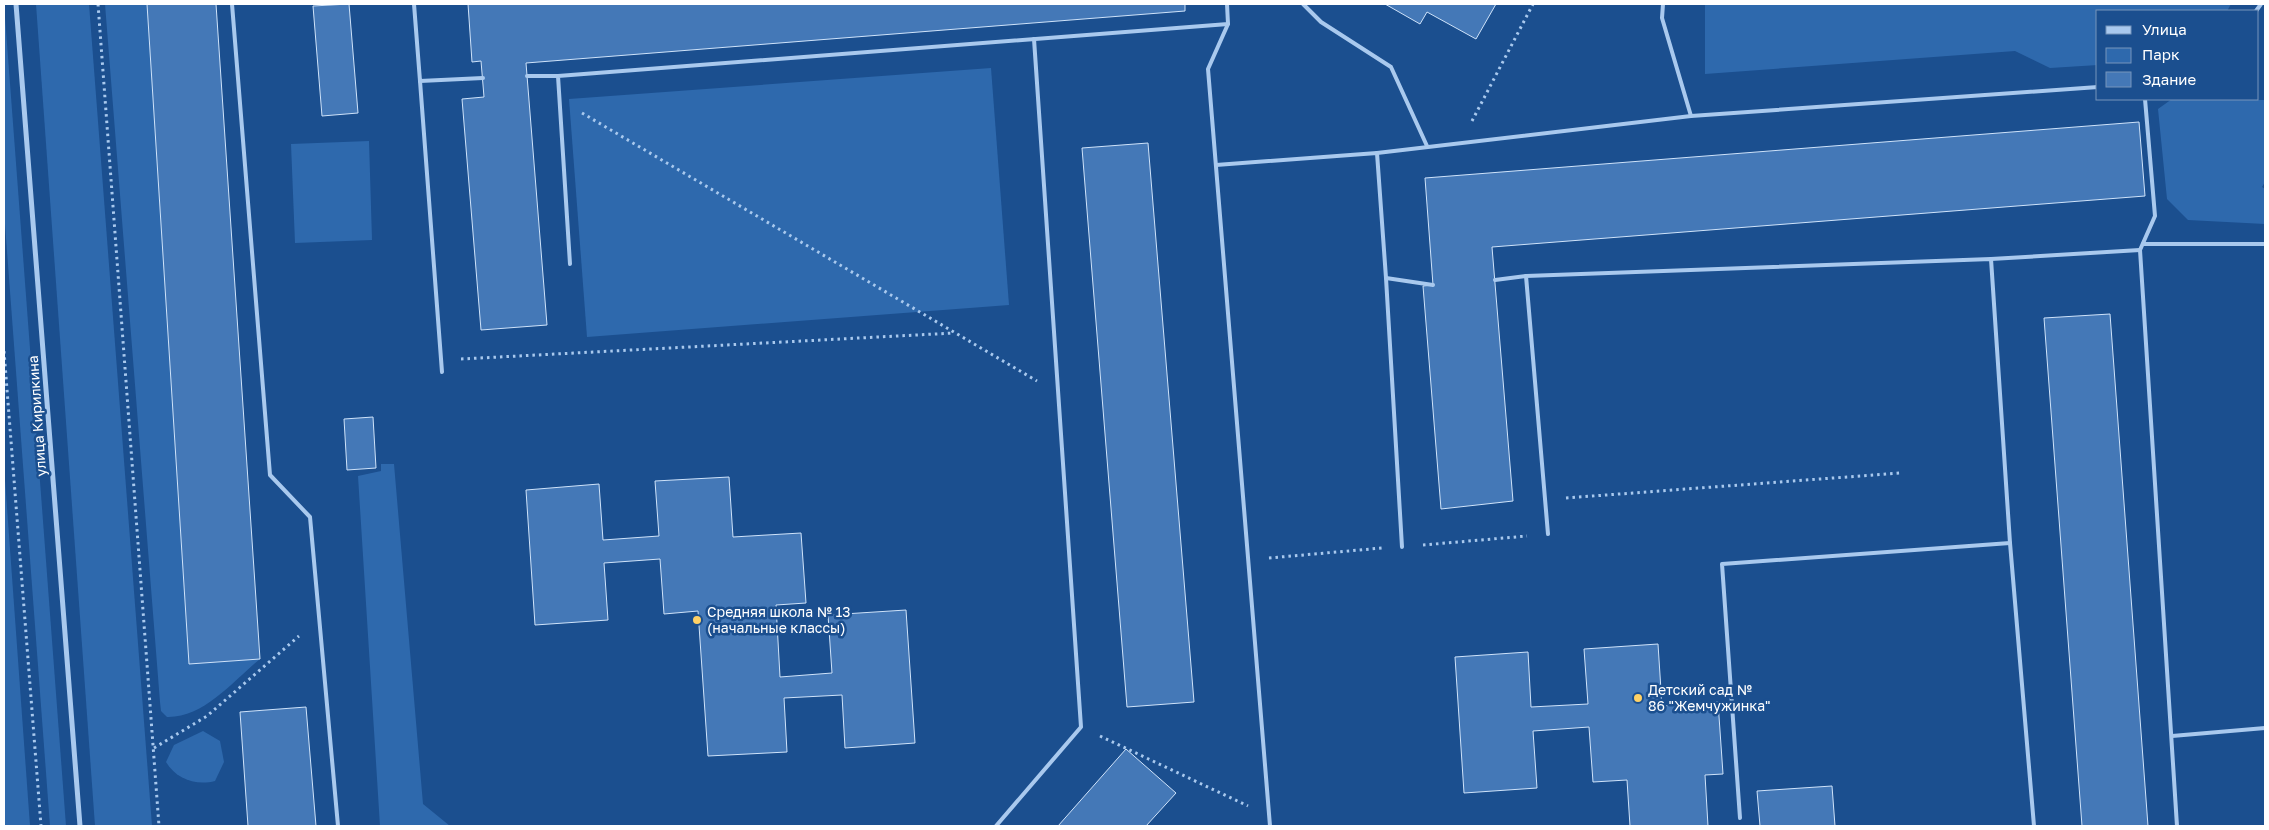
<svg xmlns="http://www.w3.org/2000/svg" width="2269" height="830" font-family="'Golos Text',sans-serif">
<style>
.green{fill:#2e69ad}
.building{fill:#4478b7;stroke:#cfe3fa}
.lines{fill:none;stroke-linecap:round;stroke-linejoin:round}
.path{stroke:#a9c9ee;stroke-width:3;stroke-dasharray:2.5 4;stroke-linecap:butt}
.service{stroke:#a9c9ee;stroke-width:4}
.minor{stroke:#a9c9ee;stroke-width:5}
.poi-dot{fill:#ffd166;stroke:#1b4f8f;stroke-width:2}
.labels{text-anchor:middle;stroke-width:5;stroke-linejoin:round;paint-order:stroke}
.street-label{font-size:14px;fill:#fff;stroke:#1b4f8f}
.poi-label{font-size:14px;fill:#fff;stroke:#1b4f8f;text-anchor:start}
</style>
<rect width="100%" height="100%" fill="#1b4f8f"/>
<g class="green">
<polygon points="4,4 66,826 50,826 4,211"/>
<polygon points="36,4 89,4 152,826 95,826"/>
<path d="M 105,4 L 147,4 L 189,663 L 260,659 C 233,681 204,718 167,717 L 161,711 L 160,702 Z"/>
<polygon points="1705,4 2231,4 2227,11 2098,11 2098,65 2050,68 2015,51 1705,74"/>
<polygon points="991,68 1009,305 587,337 569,99"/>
<polygon points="2172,99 2265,100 2265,182 2262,187 2265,189 2265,224 2188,220 2167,199 2158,109"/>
<polygon points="369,141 372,240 295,243 291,144"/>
<polygon points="381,464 394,464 423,804 450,826 380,826 358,476 381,471"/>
<polygon points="4,466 30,826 4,826"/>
<path d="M 203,731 L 220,741 L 224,762 L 215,781 C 196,786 176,779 166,762 L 174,745 Z"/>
</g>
<g class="building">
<polygon points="147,4 216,4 260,659 189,664"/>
<polygon points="349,4 358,113 322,116 313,6"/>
<polygon points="468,4 1185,4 1185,11 526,63 547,325 481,330 462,99 484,97 481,61 472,62"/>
<polygon points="1385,4 1496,4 1476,39 1427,12 1420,24"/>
<polygon points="2139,122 2145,196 1492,247 1513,501 1441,509 1423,286 1433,285 1425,178"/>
<polygon points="1148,143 1194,702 1127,707 1082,148"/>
<polygon points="2110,314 2148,826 2082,826 2044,318"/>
<polygon points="373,417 376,468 347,470 344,419"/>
<polygon points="729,477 733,537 801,533 806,603 776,605 780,677 832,673 828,615 906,610 915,743 845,748 842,695 784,698 787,752 708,756 698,611 664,614 660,559 604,563 608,620 535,625 526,490 599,484 603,540 659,536 655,481"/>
<polygon points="1658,644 1662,706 1718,702 1723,774 1705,775 1708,826 1630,826 1627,780 1593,782 1589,727 1533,731 1537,788 1464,793 1455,657 1528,652 1531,707 1588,704 1584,649"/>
<polygon points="306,707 316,826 248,826 240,712"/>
<polygon points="1126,749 1176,793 1146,826 1058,826"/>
<polygon points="1832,786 1835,826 1760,826 1757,791"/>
</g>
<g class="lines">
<g class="path">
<polyline points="98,4 159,826"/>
<polyline points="582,113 1037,381"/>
<polyline points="1472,121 1533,4"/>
<polyline points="4,351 41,826"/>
<polyline points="461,359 954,333"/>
<polyline points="1566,498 1900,473"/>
<polyline points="1423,545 1527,536"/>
<polyline points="1269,558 1382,548"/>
<polyline points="1100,736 1248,806"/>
<polyline points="154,748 207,716 299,636"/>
</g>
<g class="service">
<polyline points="232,4 270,475 310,517 338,826"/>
<polyline points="414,4 420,81 483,78"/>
<polyline points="1303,4 1321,22 1391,67 1427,146"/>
<polyline points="1663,4 1662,18 1691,116"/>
<polyline points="2256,11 2261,4"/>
<polyline points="1228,24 1208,69 1270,826"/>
<polyline points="527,76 558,76"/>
<polyline points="420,81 442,372"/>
<polyline points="2145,99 2155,216 2140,250 2177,826"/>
<polyline points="1377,153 1691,116 2098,87"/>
<polyline points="1216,165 1377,153 1386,278 1433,285"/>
<polyline points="2143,244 2265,244"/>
<polyline points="1991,259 2140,250"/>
<polyline points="570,264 558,76 1228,24 1227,4"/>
<polyline points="1386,278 1402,547"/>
<polyline points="1495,280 1526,276"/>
<polyline points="1548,534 1526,276 1991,259 2010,543 2034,826"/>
<polyline points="2172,736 2265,728"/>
<polyline points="1740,818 1722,564 2010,543"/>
<polyline points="996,826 1081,727 1034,39"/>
</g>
<polyline class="minor" points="16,4 80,826"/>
</g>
<g class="poi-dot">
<circle cx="697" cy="620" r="5"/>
<circle cx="1638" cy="698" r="5"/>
</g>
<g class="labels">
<g class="street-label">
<text transform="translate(37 416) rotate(-94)" y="5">улица Кирилкина</text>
</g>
<g class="poi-label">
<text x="707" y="617">Средняя школа № 13<tspan x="707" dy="16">(начальные классы)</tspan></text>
<text x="1648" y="695">Детский сад №<tspan x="1648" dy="16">86 "Жемчужинка"</tspan></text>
</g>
</g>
<rect width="2269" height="830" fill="none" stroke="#ffffff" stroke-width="10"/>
<rect x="2096" y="10" width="162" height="90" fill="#1b4f8f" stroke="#7695bc"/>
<rect x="2106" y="26" width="25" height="8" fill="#a9c9ee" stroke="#7695bc"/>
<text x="2142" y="35" font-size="15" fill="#ffffff">Улица</text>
<rect x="2106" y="48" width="25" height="15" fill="#2e69ad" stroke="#7695bc"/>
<text x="2142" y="60" font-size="15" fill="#ffffff">Парк</text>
<rect x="2106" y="72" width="25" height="15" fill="#4478b7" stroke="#7695bc"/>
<text x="2142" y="85" font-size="15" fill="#ffffff">Здание</text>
</svg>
